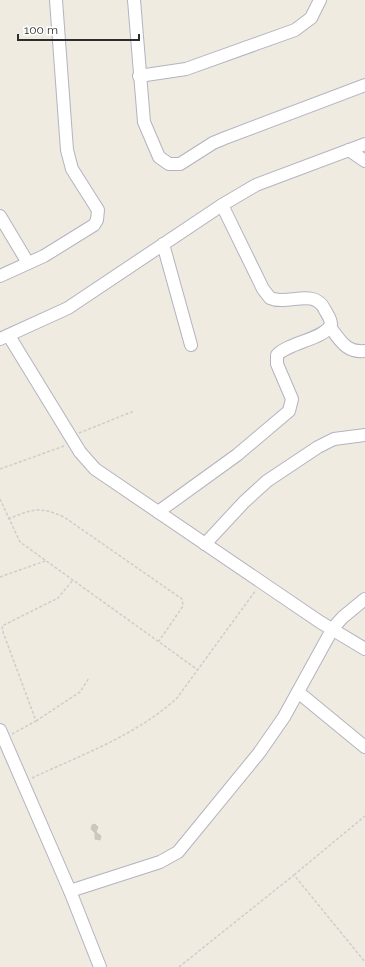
<svg xmlns="http://www.w3.org/2000/svg" width="365" height="967" font-family="Raleway,sans-serif">
<style>
.building{fill:#cbc9be;stroke:#cbc8b9}
.lines{fill:none;stroke-linecap:round;stroke-linejoin:round}
.minor-casing{stroke:#b3b3c1;stroke-width:14}
.path{stroke:#cdcdcd;stroke-width:1.5;stroke-dasharray:3 2;stroke-linecap:butt}
.minor{stroke:#fff;stroke-width:12}
</style>
<rect width="100%" height="100%" fill="#efebe0"/>
<polygon class="building" points="95,824 98,827 96,832 101,836 100,840 95,839 95,833 91,829 92,825"/>
<g class="lines">
<g class="minor-casing">
<g id="minor">
<polyline points="134,0 144,122 159,157 169,164 180,164 213,143 225,138 365,85"/>
<polyline points="139,76 186,69 295,30 311,18 320,0"/>
<polyline points="349,150 365,161"/>
<polyline points="0,216 28,263"/>
<polyline points="163,244 191,345"/>
<polyline points="0,276 44,256 94,225 97,220 98,210 72,169 67,150 56,0"/>
<path d="M 330,327 C 340,340 346,353 365,351"/>
<polyline points="9,336 80,452 95,469 320,622 365,649"/>
<polyline points="0,339 68,308 222,205 256,185 365,144"/>
<path d="M 158,512 L 237,455 L 289,411 L 292,399 L 277,364 L 277,355 C 289,342 326,339 331,324 C 331,319 327,314 325,310 C 314,287 288,306 270,298 L 263,289 L 222,205"/>
<polyline points="205,544 244,502 267,481 318,447 334,439 365,435"/>
<polyline points="298,692 365,747"/>
<polyline points="0,730 70,891 100,967"/>
<polyline points="70,891 160,862 178,852 259,753 284,717 333,628 343,617 365,599"/>
</g>
</g>
<g class="path">
<polyline points="79,433 134,411"/>
<polyline points="0,469 64,446"/>
<polyline points="0,499 20,542 198,670"/>
<path d="M 8,519 C 33,509 39,506 64,517 L 182,599 L 183,606 L 159,641"/>
<polyline points="0,577 45,561"/>
<polyline points="36,721 80,692 89,678"/>
<polyline points="12,734 36,721 3,632 2,626 58,598 73,580"/>
<path d="M 32,778 C 81,755 137,735 177,698 L 256,590"/>
<polyline points="294,875 365,816"/>
<polyline points="179,967 294,875 365,962"/>
</g>
<use href="#minor" class="minor"/>
</g>
<path d="M18 34v6h121v-6" fill="none" stroke="#2d2d2d" stroke-width="2"/>
<text x="24" y="34" font-size="12" fill="#2d2d2d" stroke="#ffffff" stroke-width="3" paint-order="stroke">100 m</text>
</svg>
